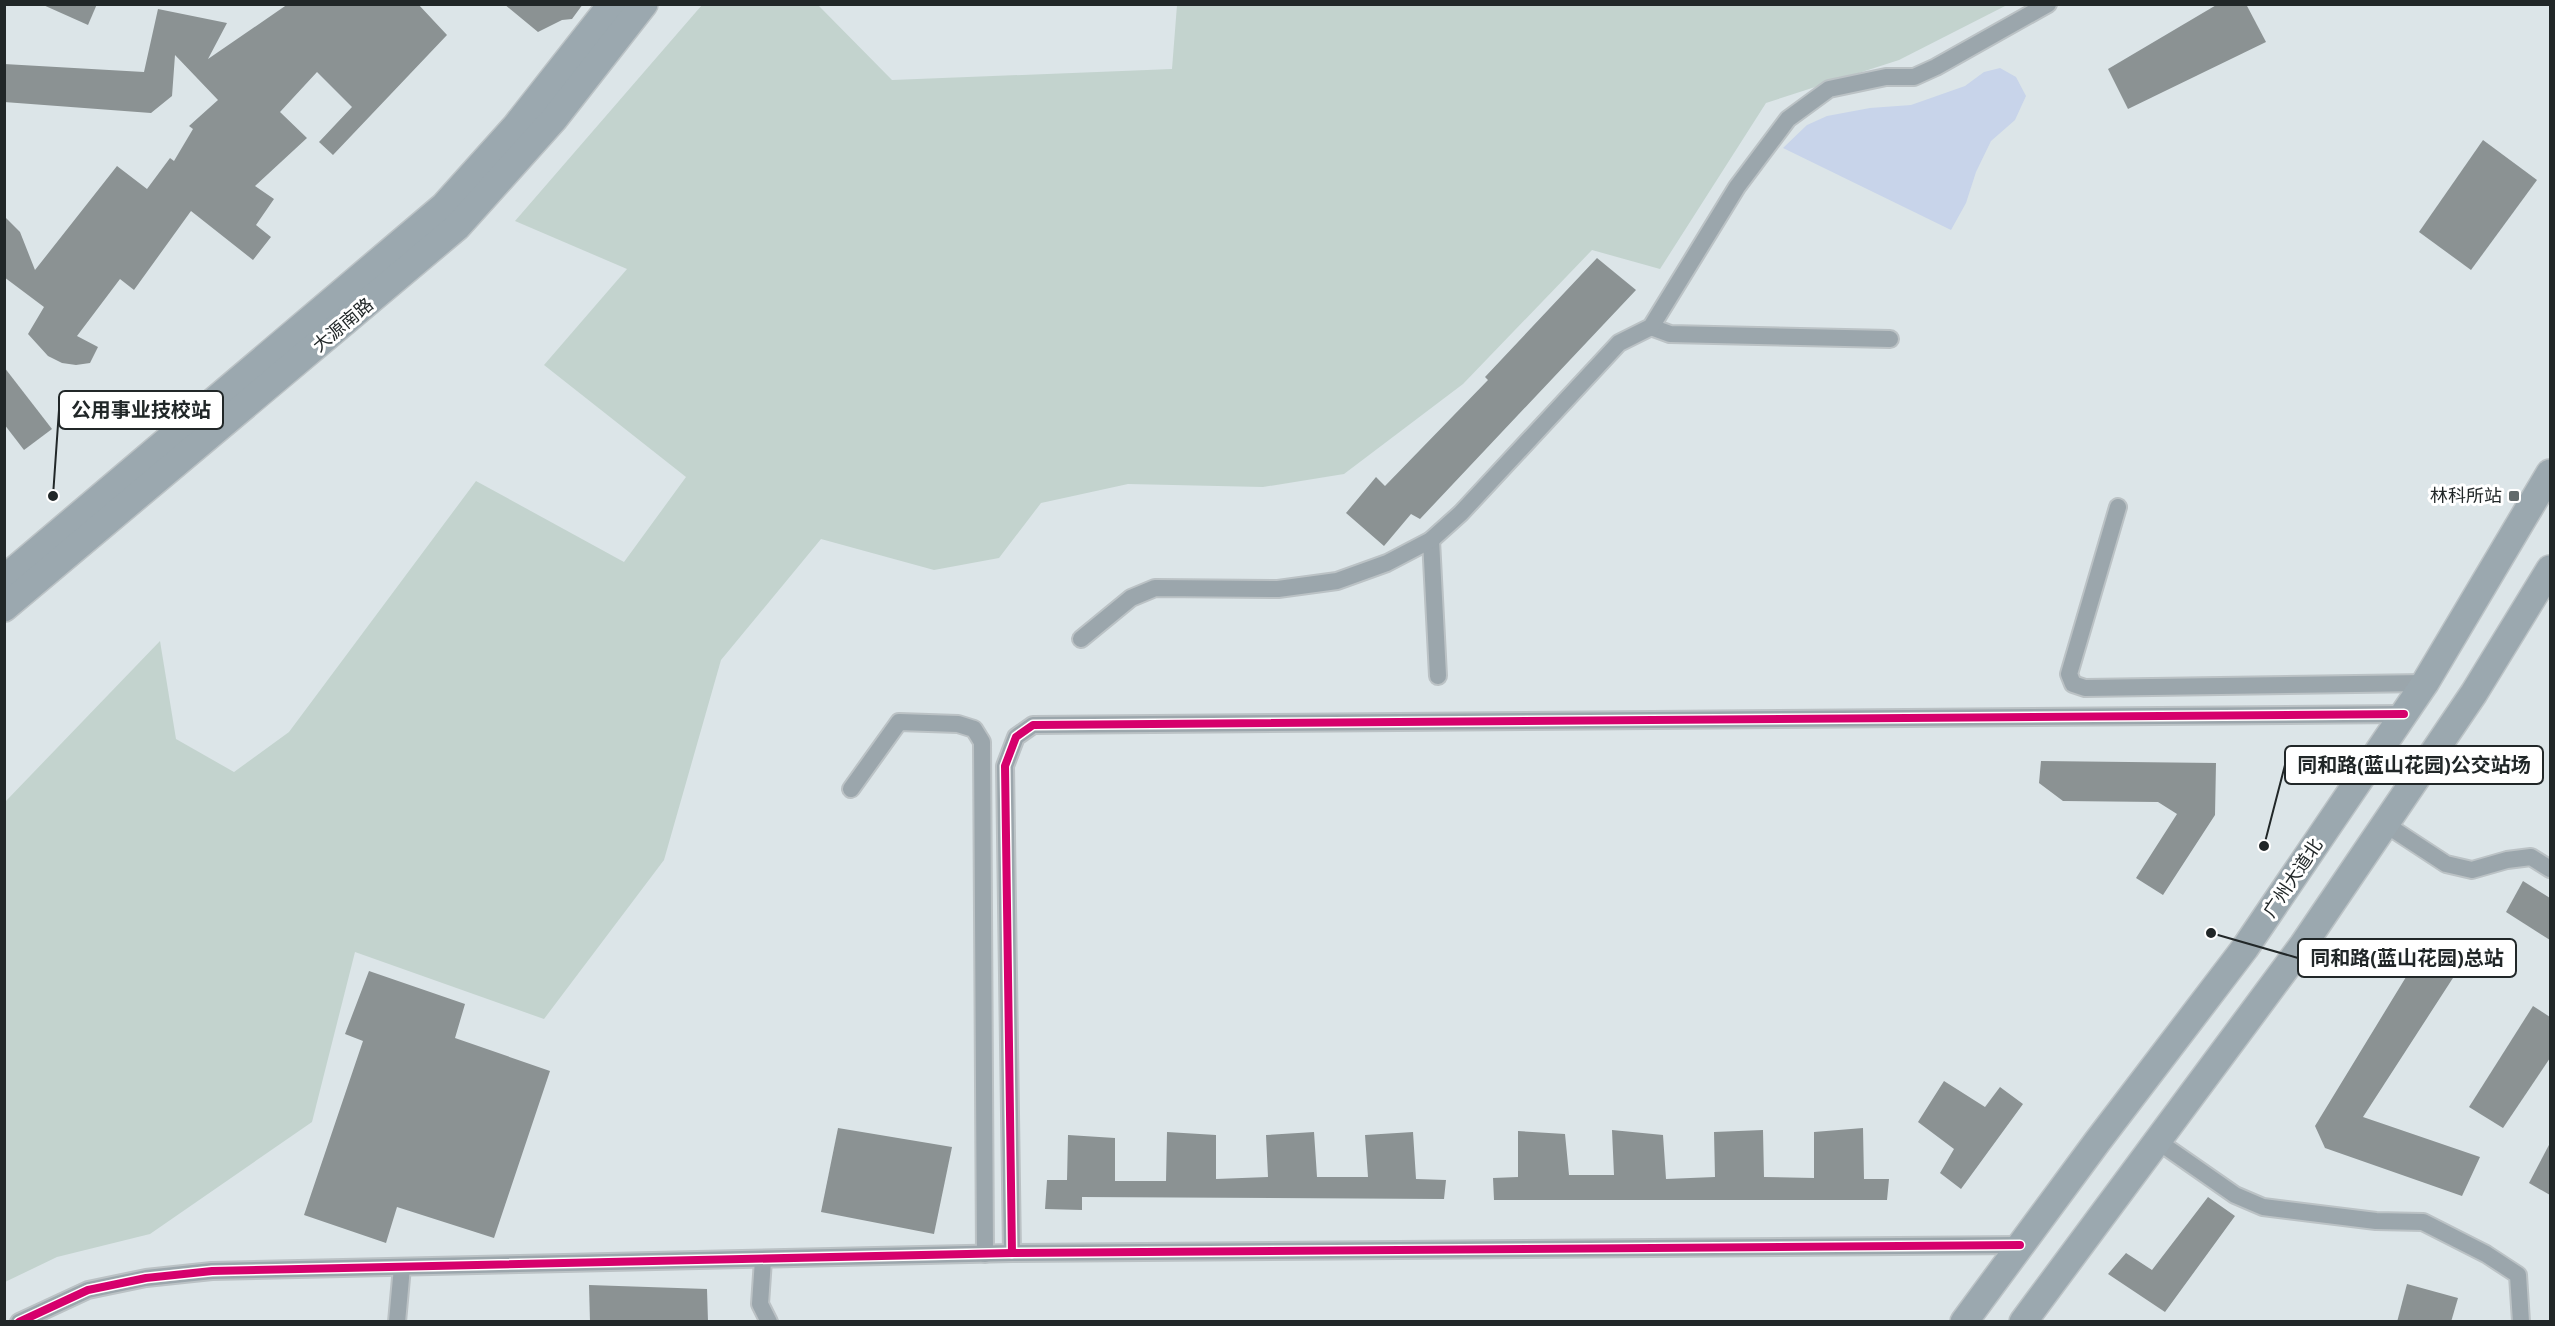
<svg xmlns="http://www.w3.org/2000/svg" width="2555" height="1326" font-family="'Open Sans','Noto Sans SC',sans-serif">
<style>
.green{fill:#c3d3ce}
.water{fill:#c8d4ea}
.building{fill:#8b9293}
.lines{fill:none;stroke-linecap:round;stroke-linejoin:round}
.minor-casing{stroke:#bbc2c5;stroke-width:20}
.primary-casing{stroke:#bbc2c5;stroke-width:30}
.minor{stroke:#9ba6ac;stroke-width:16}
.primary{stroke:#9ba8af;stroke-width:27}
.cycleway-casing{stroke:#fff;stroke-width:11}
.cycleway{stroke:#d6006c;stroke-width:8}
.poi-dot{fill:#626a6b;stroke:#fff;stroke-width:2}
.labels{text-anchor:middle;stroke-width:6;stroke-linejoin:round;paint-order:stroke}
.street-label{font-size:18px;fill:#212728;stroke:#fff}
.poi-label{font-size:18px;fill:#212728;stroke:#fff;text-anchor:end}
.leader{fill:none;stroke:#212728;stroke-width:2}
.callout-dot{fill:#212728;stroke:#fff;stroke-width:2}
.callout{fill:#fff;stroke:#212728;stroke-width:2}
.callout-label{font-size:20px;text-anchor:middle;font-weight:bold;fill:#212728}
</style>
<rect width="100%" height="100%" fill="#dce5e8"/>
<polygon class="green" points="702,5 818,5 892,80 1172,69 1177,5 2007,5 1899,60 1766,103 1660,269 1592,250 1463,384 1344,474 1263,487 1128,484 1041,503 999,558 934,570 821,539 721,660 664,860 544,1019 355,952 312,1122 150,1234 57,1257 5,1282 5,802 160,641 176,739 234,772 289,732 476,481 624,562 686,477 544,365 627,269 515,221"/>
<polygon class="water" points="2000,68 2016,77 2026,96 2015,120 1991,141 1976,172 1966,203 1951,230 1783,148 1807,125 1827,116 1870,108 1911,105 1965,86 1984,72"/>
<g class="building">
<polygon points="41,4 97,4 88,25"/>
<polygon points="288,4 418,4 447,35 333,155 319,142 352,107 317,72 280,112 307,138 255,186 274,199 256,225 271,237 253,260 191,211 134,290 120,279 77,336 98,347 90,363 76,365 62,363 48,356 28,334 44,307 4,277 4,216 20,232 35,270 117,166 147,189 170,158 174,161 193,129 189,126 218,100 175,55 172,96 151,113 4,102 4,64 144,72 158,9 227,23 208,59"/>
<polygon points="504,4 583,4 572,19 562,20 538,32"/>
<polygon points="2218,4 2246,4 2266,42 2128,109 2108,69"/>
<polygon points="2483,140 2537,180 2471,270 2419,232"/>
<polygon points="1597,258 1636,290 1420,519 1411,514 1384,546 1346,513 1376,477 1385,486 1488,380 1485,377"/>
<polygon points="4,367 52,429 24,450 4,424"/>
<polygon points="2041,761 2216,763 2215,815 2163,895 2136,878 2177,814 2158,802 2063,801 2039,783"/>
<polygon points="2523,881 2550,898 2550,940 2506,912"/>
<polygon points="2428,941 2462,964 2363,1117 2480,1157 2462,1196 2325,1148 2315,1126"/>
<polygon points="369,971 465,1004 455,1038 550,1071 494,1238 397,1207 386,1243 304,1215 363,1041 345,1034"/>
<polygon points="2533,1006 2550,1017 2550,1058 2503,1128 2469,1107"/>
<polygon points="1944,1081 1985,1107 2000,1087 2023,1104 1961,1189 1940,1173 1954,1149 1918,1122"/>
<polygon points="838,1128 952,1147 934,1234 821,1212"/>
<polygon points="1863,1128 1864,1179 1889,1179 1887,1200 1494,1200 1493,1178 1518,1177 1518,1131 1565,1134 1569,1175 1614,1175 1612,1130 1663,1135 1666,1179 1715,1177 1714,1132 1763,1130 1764,1177 1814,1178 1814,1132"/>
<polygon points="1167,1132 1216,1135 1216,1179 1268,1177 1266,1135 1314,1132 1317,1177 1368,1177 1365,1135 1413,1132 1416,1179 1446,1180 1444,1199 1082,1197 1082,1210 1045,1209 1047,1180 1067,1180 1068,1135 1115,1138 1115,1181 1166,1181"/>
<polygon points="2550,1143 2550,1195 2529,1183"/>
<polygon points="2208,1197 2235,1216 2165,1312 2108,1274 2126,1253 2152,1270"/>
<polygon points="2407,1284 2458,1298 2451,1322 2397,1322"/>
<polygon points="589,1285 707,1289 708,1322 590,1322"/>
</g>
<g class="lines">
<g class="minor-casing">
<g id="minor">
<polyline points="1651,327 1670,334 1890,339"/>
<polyline points="2118,507 2069,674 2073,684 2085,688 2425,683"/>
<polyline points="1431,540 1438,676"/>
<polyline points="1081,639 1131,598 1155,588 1278,589 1337,581 1387,563 1431,540 1461,513 1619,343 1651,327 1737,187 1788,119 1829,89 1886,77 1914,77 1936,67 2048,4"/>
<polyline points="851,789 899,722 958,724 974,729 982,742 985,1254"/>
<polyline points="2385,824 2446,864 2472,870 2507,860 2531,857 2550,869"/>
<polyline points="2156,1140 2235,1195 2263,1207 2376,1221 2423,1222 2486,1254 2518,1275 2521,1322"/>
<polyline points="1012,1253 1005,766 1016,737 1033,725 2404,714"/>
<polyline points="763,1260 760,1304 769,1322"/>
<polyline points="19,1322 88,1290 146,1278 212,1271 1012,1253 2020,1245"/>
<polyline points="397,1322 402,1267"/>
</g>
</g>
<g class="primary-casing">
<g id="primary">
<polyline points="4,579 444,206 516,126 612,4"/>
<polyline points="4,608 457,227 554,119 644,4"/>
<polyline points="1964,1322 2097,1142 2245,948 2425,683 2550,473"/>
<polyline points="2023,1322 2303,945 2474,693 2550,569"/>
</g>
</g>
<use href="#minor" class="minor"/>
<use href="#primary" class="primary"/>
<g class="cycleway-casing">
<g id="cycleway">
<polyline points="1012,1253 1005,766 1016,737 1033,725 2404,714"/>
<polyline points="19,1322 88,1290 146,1278 212,1271 1012,1253 2020,1245"/>
</g>
</g>
<use href="#cycleway" class="cycleway"/>
</g>
<rect class="poi-dot" x="2508" y="490" width="12" height="12" rx="3"/>
<g class="labels">
<g class="street-label">
<text transform="translate(343 325) rotate(-40)" y="6">大源南路</text>
<text transform="translate(2293 878) rotate(-56)" y="6">广州大道北</text>
</g>
<g class="poi-label">
<text x="2502" y="502">林科所站</text>
</g>
</g>
<path class="leader" d="M53 496L59 410M2264 846L2285 765M2211 933L2298 958"/>
<g class="callout-dot">
<circle cx="53" cy="496" r="6"/>
<circle cx="2264" cy="846" r="6"/>
<circle cx="2211" cy="933" r="6"/>
</g>
<g class="callout">
<rect x="59" y="391" width="164" height="38" rx="6"/>
<rect x="2285" y="746" width="258" height="38" rx="6"/>
<rect x="2298" y="939" width="218" height="38" rx="6"/>
</g>
<g class="callout-label">
<text x="141" y="417">公用事业技校站</text>
<text x="2414" y="772">同和路(蓝山花园)公交站场</text>
<text x="2407" y="965">同和路(蓝山花园)总站</text>
</g>
<rect width="2555" height="1326" fill="none" stroke="#212728" stroke-width="12"/>
</svg>
